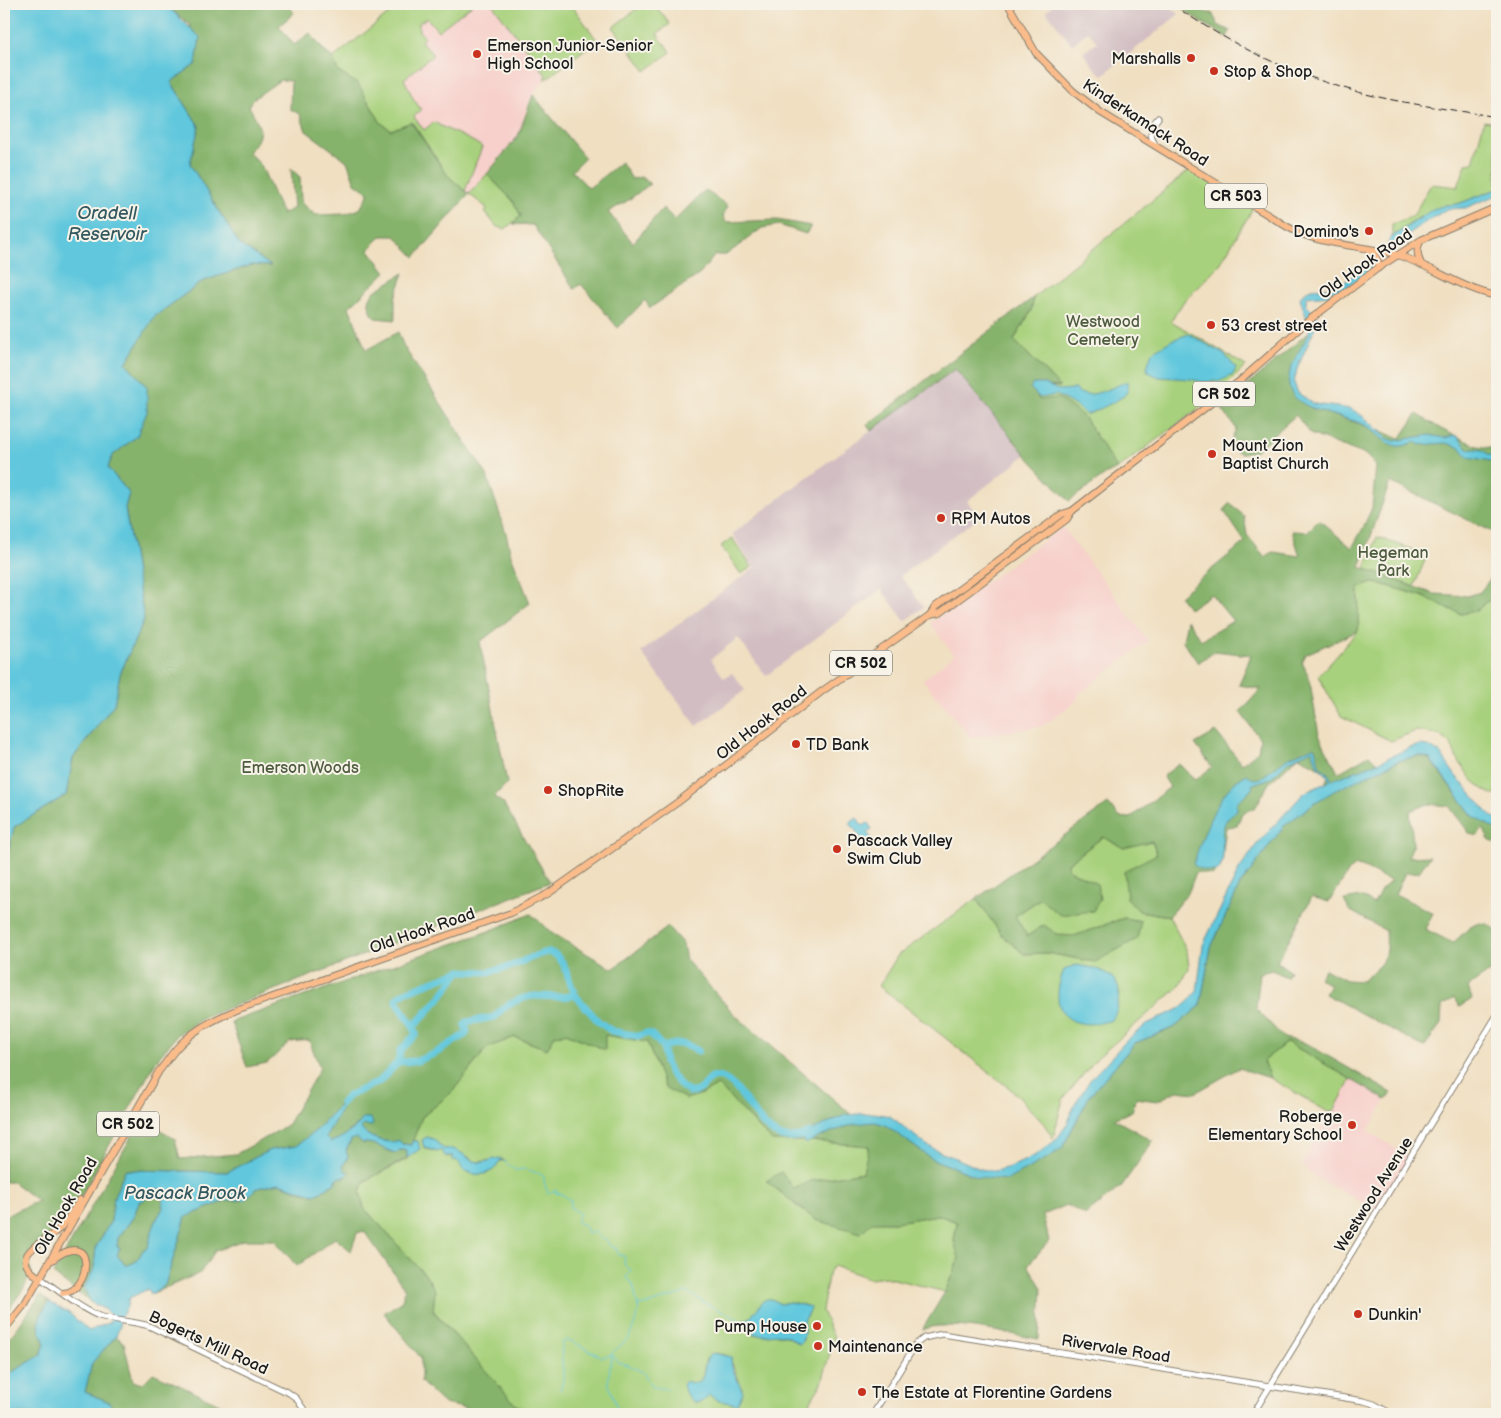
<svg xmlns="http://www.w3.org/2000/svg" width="1501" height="1418" font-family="'Balsamiq Sans',sans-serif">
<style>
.built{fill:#f7d0cb}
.industrial{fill:#d2bec2}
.green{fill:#a8d17d;stroke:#62764c;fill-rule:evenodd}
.forest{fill:#86b36c;stroke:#516844;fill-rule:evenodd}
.water{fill:#60c7dd;stroke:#3e727c;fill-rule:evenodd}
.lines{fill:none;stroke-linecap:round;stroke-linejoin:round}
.stream{stroke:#60c7dd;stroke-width:1}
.river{stroke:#60c7dd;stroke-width:7}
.minor-casing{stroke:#867e6e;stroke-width:7}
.major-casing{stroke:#867e6e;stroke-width:8}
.minor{stroke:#fff;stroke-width:5}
.major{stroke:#fabc8b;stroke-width:6}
.rail{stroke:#1c1c1c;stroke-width:1;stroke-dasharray:8 4;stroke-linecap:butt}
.poi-dot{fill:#c8321e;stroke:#f7f3e8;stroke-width:2}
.labels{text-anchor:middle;stroke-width:4;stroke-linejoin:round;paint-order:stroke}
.shield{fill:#f7f3e8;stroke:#5e5c59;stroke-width:1}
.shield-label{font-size:15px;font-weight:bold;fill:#1c1c1c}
.poi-label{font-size:16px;fill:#1c1c1c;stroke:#f7f3e8;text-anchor:start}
.street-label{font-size:16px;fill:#1c1c1c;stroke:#f7f3e8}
.park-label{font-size:16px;fill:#4d5b3e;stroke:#f7f3e8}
.water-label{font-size:18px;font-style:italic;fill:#345860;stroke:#f7f3e8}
</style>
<rect width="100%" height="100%" fill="#f7f3e8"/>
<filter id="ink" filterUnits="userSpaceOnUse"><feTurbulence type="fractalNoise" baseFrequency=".02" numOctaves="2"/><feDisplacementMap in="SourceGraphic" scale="10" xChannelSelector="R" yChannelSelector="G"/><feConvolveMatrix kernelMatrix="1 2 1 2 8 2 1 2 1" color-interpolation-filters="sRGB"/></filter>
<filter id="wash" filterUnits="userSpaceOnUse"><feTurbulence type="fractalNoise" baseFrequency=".0096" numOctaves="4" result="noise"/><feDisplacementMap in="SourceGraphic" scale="20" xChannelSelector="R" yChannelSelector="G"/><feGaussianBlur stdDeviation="1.12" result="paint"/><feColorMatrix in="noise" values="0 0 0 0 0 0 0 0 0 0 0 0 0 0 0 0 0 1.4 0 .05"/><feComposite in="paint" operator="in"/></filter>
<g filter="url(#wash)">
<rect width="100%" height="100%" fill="#f0dfc1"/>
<g class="built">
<polygon points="401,4 571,4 597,40 545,80 537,89 529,101 518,136 469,194 338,72 333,58"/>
<polygon points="1063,527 1148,641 1080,693 1076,701 1043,726 971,738 923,680 954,655 930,623"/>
<polygon points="1351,1079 1386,1100 1368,1131 1410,1158 1378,1211 1318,1179 1302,1165 1328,1112 1334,1111"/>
</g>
<g class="industrial">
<polygon points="1051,4 1167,4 1179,14 1103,75 1096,70 1083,53 1097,42 1088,31 1072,45 1046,11 1052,6"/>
<polygon points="955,368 1026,455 967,501 979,517 900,576 924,607 905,621 881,589 766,676 738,638 711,659 724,678 732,673 745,690 697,726 641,652 754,568 732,534 822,466 871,431"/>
</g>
<g class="green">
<path d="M 401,4 L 473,4 L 438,31 L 427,18 L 419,23 L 419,31 L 425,37 L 421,41 L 433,55 L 404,79 L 413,98 L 421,110 L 414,117 L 424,130 L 434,122 C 450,132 466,136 482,147 L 465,191 L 448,176 L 412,122 L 391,130 L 381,123 L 358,84 L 338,72 L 333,58 Z"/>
<polygon points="492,4 571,4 597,40 545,80 546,75"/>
<polygon points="643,4 654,4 670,24 657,34 671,52 646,71 613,27"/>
<polygon points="1484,121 1497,123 1497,189 1458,204 1446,205 1418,218 1392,237 1392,224 1413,216 1431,184 1458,187 1466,164 1473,163"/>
<polygon points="1192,168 1252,205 1252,210 1220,264 1184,301 1171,321 1246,366 1225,387 1194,412 1117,469 1083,416 1039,400 1033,384 1060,387 1014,340 1031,311 1034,297"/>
<polygon points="487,174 513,201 521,216 505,229 497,227 485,212 487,208 469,194"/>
<polygon points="1377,537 1427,555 1414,587 1365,569"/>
<polygon points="732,538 752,567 741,574 721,546"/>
<polygon points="1372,583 1381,584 1422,596 1461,614 1476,611 1497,594 1497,796 1487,792 1472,780 1456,757 1451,744 1439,735 1416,731 1391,741 1341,716 1318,676 1358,631 1359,588"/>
<polygon points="1103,837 1124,848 1152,840 1157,854 1139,911 1169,916 1187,951 1189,968 1180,986 1097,1058 1063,1099 1053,1138 1044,1124 1013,1091 879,986 898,955 976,899 1002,935 1024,954 1047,953 1095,962 1141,921 1124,918 1074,936 1027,936 1015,916 1040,899 1068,869 1068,863"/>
<path d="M 566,1033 L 604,1049 L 604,1035 L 647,1042 L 665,1088 L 702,1094 L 718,1085 L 772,1141 L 809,1141 L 870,1146 L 863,1172 L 810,1181 L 794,1189 L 794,1204 L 816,1220 L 896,1222 L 938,1215 L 957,1222 L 954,1241 L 959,1258 L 945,1292 L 894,1279 L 884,1277 L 871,1279 L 834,1266 L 829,1271 L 822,1311 L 834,1338 L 822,1383 L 807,1407 L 800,1406 L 797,1414 L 530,1414 L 515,1405 L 433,1310 L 435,1291 L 428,1278 L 364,1208 L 360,1192 L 365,1181 L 409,1158 L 418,1141 L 412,1141 L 422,1117 L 452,1092 L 487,1048 L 515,1037 L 547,1049 L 555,1035 ZM 427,1137 L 433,1139 L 444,1149 C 456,1148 466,1156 476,1162 L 502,1159 L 503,1160 C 497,1162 496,1167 491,1171 C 486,1175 477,1174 471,1174 L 453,1156 L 447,1157 L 441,1150 L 437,1152 L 424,1148 L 422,1140 ZM 772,1299 L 780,1304 L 790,1302 L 807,1306 L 808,1314 L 804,1319 L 803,1340 L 794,1341 C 783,1330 766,1337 752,1334 L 744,1319 L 750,1318 ZM 714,1353 C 718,1354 724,1354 727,1356 C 731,1358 739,1381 742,1388 L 733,1404 L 709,1395 L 699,1402 L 694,1402 L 686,1394 L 687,1382 C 706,1386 703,1371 706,1359 Z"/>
<polygon points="1287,1042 1351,1079 1334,1111 1328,1112 1270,1078 1263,1061"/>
</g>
<g class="forest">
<path d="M 165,4 L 287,4 L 294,13 L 279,26 L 294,45 L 310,33 L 324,51 L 333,58 L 338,72 L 358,84 L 381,123 L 391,130 L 411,122 L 448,176 L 469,194 L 415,257 L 395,236 L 381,236 L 369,250 L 386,272 L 349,307 L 366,350 L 398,332 L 404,347 L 487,475 L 489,482 L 506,533 L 511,555 L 530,603 L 480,642 L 507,783 L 494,797 L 503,803 L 550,882 L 205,1017 L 178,1034 L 156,1061 L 69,1218 L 26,1257 L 32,1272 L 24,1288 L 4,1316 L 4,1264 L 9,1262 L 4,1253 L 4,1218 L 5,1216 L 38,1201 L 13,1182 L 4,1182 L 4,870 L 14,827 L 66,795 L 73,758 L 114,704 L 120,674 L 144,619 L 125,508 L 129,493 L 108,468 L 112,456 L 137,436 L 147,387 L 126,363 L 154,317 L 203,281 L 252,265 L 270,266 L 239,244 L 190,164 L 199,126 L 171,82 L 196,64 L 190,25 ZM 280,80 L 291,81 L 290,109 L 300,114 L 306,131 L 347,161 L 355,183 L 369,193 L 360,209 L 345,214 L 316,215 L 301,203 L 300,177 L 291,169 L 294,208 L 282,214 L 261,165 L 248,152 C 266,134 260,126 249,106 L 252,100 Z"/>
<polygon points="1176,4 1198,4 1206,13 1212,13 1218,25 1230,31 1227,37 1201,22"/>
<polygon points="533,95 585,158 572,171 589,188 621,162 632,179 641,177 650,184 627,201 608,212 633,243 663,208 675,220 705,190 728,206 723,216 726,222 777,220 811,226 806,234 779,225 762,228 726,255 715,255 700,274 650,308 645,300 618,328 581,284 574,289 533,225 513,224 521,216 513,201 487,174 518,136"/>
<path d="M 404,273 L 395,298 L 395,320 L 375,318 C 368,308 366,300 375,291 Z"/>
<polygon points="1034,297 1031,311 1014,340 1060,387 1033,385 1039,400 1059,398 1083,416 1117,469 1105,475 1069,501 1026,455 955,369 871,431 867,425"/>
<path d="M 1309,332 L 1289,385 L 1311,408 L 1364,425 L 1377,433 L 1376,429 L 1400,439 L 1417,414 L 1441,429 L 1477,446 L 1497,449 L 1497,534 L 1390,482 L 1360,567 L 1434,594 L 1468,596 L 1480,592 L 1490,579 L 1497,582 L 1497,594 L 1476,611 L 1461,614 L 1422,596 L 1381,584 L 1372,583 L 1359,588 L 1358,631 L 1306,654 L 1302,662 L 1309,677 L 1319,735 L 1338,773 L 1369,755 L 1377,763 L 1386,767 C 1401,760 1414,752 1429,759 L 1473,816 L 1497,830 L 1497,844 L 1489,840 L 1483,828 L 1477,836 L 1470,834 L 1449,806 L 1428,804 L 1410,811 L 1413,845 L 1408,857 L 1430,856 L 1419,872 L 1405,873 L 1395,894 L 1433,913 L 1425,929 L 1453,943 C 1468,930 1478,913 1497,931 L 1497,965 L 1494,969 L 1468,987 L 1472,999 L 1459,1007 L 1454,998 L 1442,1006 L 1441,1024 L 1424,1047 L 1325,994 L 1330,985 L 1319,978 L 1325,969 L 1346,980 L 1362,981 C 1383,964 1388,960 1386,931 L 1349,910 L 1344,900 L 1362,897 L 1374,904 L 1381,890 L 1391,881 L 1362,867 L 1356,866 L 1349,871 L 1329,902 L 1312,897 L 1277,962 L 1290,971 L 1287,977 L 1272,970 L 1260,973 L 1256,1009 L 1284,1038 L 1305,1043 L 1392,1093 L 1386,1100 L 1287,1042 L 1263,1061 L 1270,1078 L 1239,1068 L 1195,1093 L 1177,1091 L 1157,1101 L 1136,1098 L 1132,1111 L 1114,1119 L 1153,1141 L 1121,1187 L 1085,1215 L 1067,1205 L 1043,1215 L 1049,1241 L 1028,1265 L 1042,1288 L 1039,1339 C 1012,1335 944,1318 922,1330 L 945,1292 L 959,1258 L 954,1241 L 957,1222 L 938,1215 L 896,1222 L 872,1222 L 861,1233 L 816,1220 L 766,1181 L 781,1172 L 794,1189 L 810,1181 L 863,1172 L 869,1146 L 809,1141 L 772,1141 L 718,1085 L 702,1094 L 686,1099 L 665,1088 L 647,1042 L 605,1035 L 605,1050 L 566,1033 L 555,1035 L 547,1049 L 515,1037 L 487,1048 L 452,1092 L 422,1117 L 411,1145 C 398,1143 367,1141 361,1128 L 364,1125 L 372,1125 L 373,1123 L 361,1122 L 341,1138 L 331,1142 L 326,1137 L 346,1098 L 315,1131 L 296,1146 L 270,1150 L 227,1172 L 125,1170 L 114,1197 L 111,1221 L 96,1247 L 94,1269 L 84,1288 L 90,1302 L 53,1274 L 142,1118 L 175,1139 L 180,1159 L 236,1154 L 271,1135 L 288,1124 L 320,1068 L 309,1040 L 290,1042 L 267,1063 L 247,1067 L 231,1022 L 489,931 L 531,914 L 553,934 L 613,969 L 668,927 L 683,944 L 686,960 L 735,1015 L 852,1115 L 885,1125 L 932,1159 L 979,1177 L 1051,1156 L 1062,1148 L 1090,1095 L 1135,1043 L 1175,1027 L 1200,1006 L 1211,947 L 1240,885 L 1284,826 L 1318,800 L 1329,774 L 1299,756 L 1269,783 L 1255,808 L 1242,813 L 1237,826 L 1226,827 L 1221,866 L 1213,875 L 1196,872 L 1189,891 L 1169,916 L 1139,911 L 1127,898 L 1124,871 L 1157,854 L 1152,841 L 1124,848 L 1103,837 L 1068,863 L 1068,869 L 1097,884 L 1100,899 L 1093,911 L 1060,915 L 1040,899 L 1015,916 L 1027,936 L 1044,925 L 1058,935 L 1074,936 L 1124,918 L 1141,921 L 1137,939 L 1095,962 L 1047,953 L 1024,954 L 1002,935 L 976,899 L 1108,804 L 1119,817 L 1130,818 L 1170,787 L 1163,776 L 1179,764 L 1195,780 L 1212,767 L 1195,744 L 1216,732 L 1242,764 L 1258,751 L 1260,739 L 1240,712 L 1261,689 L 1239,685 L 1251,655 L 1214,651 L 1198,663 L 1183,641 L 1187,620 L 1201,640 L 1233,621 L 1211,594 L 1189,609 L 1179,596 L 1245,542 L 1224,511 L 1229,503 L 1244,516 L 1247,535 L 1265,557 L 1273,552 L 1300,556 L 1292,531 L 1307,532 L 1319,520 L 1352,548 L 1362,530 L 1372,508 L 1376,466 L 1366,455 L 1310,434 L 1296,415 L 1255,451 L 1241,453 L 1229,448 L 1236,428 L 1221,408 Z"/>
<path d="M 356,1138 L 363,1143 C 376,1142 383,1150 396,1153 L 400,1150 L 407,1150 L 407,1158 L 365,1181 L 360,1192 L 364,1208 L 428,1278 L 435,1291 L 433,1311 L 515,1404 L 530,1414 L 497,1414 L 444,1404 L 421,1382 L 421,1358 L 384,1313 L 402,1301 L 405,1289 L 364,1231 L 357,1233 L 351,1251 L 335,1238 L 297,1266 L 274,1240 L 243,1240 L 215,1251 L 200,1273 L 151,1294 L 165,1285 L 186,1217 L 227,1200 L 245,1200 L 255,1189 L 278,1183 L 304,1192 L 313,1194 L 320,1193 L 341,1177 L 346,1177 L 343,1166 L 348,1157 L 346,1151 L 351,1140 Z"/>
<path d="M 152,1189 L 161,1189 L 164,1208 C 157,1214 149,1239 149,1248 L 143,1251 L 137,1261 L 126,1266 L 117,1255 L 120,1248 L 117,1247 L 118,1238 L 134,1216 L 139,1202 L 144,1200 Z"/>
<path d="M 40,1295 L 49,1302 C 36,1321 37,1323 45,1344 L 41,1355 L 4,1377 L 4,1342 L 16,1330 Z"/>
<polygon points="116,1336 124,1343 133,1381 142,1384 153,1373 241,1414 246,1405 261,1414 116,1414 109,1402 85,1392 92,1362"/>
</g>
<g class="water">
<polygon points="4,4 165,4 200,37 196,64 171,82 199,126 190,164 239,244 271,266 252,265 203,281 154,317 126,363 147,387 147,412 137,436 112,456 108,468 129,493 125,508 144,619 120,674 114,704 73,758 66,795 14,827 4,870"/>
<polygon points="1497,189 1497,195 1465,208 1447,209 1424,223 1392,246 1387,244 1392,237 1433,209 1446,205 1458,204"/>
<path d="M 1370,265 L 1373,269 L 1341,291 L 1330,295 L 1306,297 L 1306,305 L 1319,318 L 1297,369 L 1294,383 L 1298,393 L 1314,404 L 1351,409 L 1364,417 L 1387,438 L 1394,441 L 1429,435 L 1445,438 L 1455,435 C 1461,438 1462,444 1467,447 C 1475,453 1476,444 1489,455 L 1497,455 L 1497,462 L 1468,457 L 1461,448 L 1446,443 L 1420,445 L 1415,442 C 1410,444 1402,447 1397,446 C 1385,445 1378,433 1368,427 C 1349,415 1294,413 1289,386 C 1286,369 1301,349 1309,333 C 1310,324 1303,309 1300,298 C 1310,282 1325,292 1340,285 C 1347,281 1353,275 1360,270 C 1363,268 1367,268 1370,265 Z"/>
<polygon points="1189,334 1225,355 1236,368 1233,375 1218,382 1215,381 1203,382 1190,379 1159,377 1148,372 1147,367 1152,352 1172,340"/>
<path d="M 1128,381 C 1129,384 1128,389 1127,392 C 1124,399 1093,412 1086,415 C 1078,406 1068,402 1057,395 L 1040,398 L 1030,388 L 1033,384 L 1045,384 L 1058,390 L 1075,389 C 1085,403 1115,386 1128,381 Z"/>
<path d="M 1420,745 L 1428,746 L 1440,753 L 1455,775 L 1491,816 L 1497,819 L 1497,830 L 1473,816 L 1430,759 L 1420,755 L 1398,761 L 1334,791 L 1314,803 L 1284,826 L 1240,885 L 1211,947 L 1200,1006 L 1175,1027 L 1135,1043 L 1090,1095 L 1062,1148 L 1051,1156 L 1007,1180 L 979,1177 L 932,1159 L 885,1125 L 875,1122 L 854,1124 L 829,1133 L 805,1144 L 802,1135 L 845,1115 L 874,1113 L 890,1116 L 925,1144 L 942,1153 L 956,1158 L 980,1169 L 995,1171 L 1013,1166 L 1036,1155 L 1056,1140 L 1068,1123 L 1072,1109 L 1090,1080 L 1127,1040 L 1147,1024 L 1179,1009 L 1188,1002 L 1197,991 L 1203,945 L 1239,870 L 1257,844 L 1304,793 L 1330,781 L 1325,773 L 1318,767 L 1312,750 L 1287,762 L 1271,778 L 1253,784 L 1252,789 L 1237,802 L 1237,810 C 1233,813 1228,817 1226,821 C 1217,836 1229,857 1218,871 C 1207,872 1201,871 1193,864 C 1205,833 1216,790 1247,774 L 1253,779 L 1261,778 L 1287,758 L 1313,747 L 1315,748 L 1320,767 L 1327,772 L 1332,780 L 1377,763 L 1409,748 Z"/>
<polygon points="857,818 863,826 868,823 872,829 867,832 873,841 866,845 850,823"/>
<path d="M 1076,965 C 1090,967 1108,970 1116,982 C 1120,987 1119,996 1118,1002 C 1117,1009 1116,1014 1112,1020 C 1070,1033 1046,1012 1064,970 Z"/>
<path d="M 348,1096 L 326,1137 L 331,1142 C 342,1138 357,1129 363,1118 L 370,1118 L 373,1123 L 372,1126 L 364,1125 L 361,1128 C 366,1138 390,1145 399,1140 L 402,1144 L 411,1145 L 412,1141 L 418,1141 L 420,1149 L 407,1158 L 407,1150 L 400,1150 L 396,1153 C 383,1150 376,1142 363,1143 L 356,1138 L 351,1140 L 346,1150 L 348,1157 L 343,1166 L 345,1171 L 349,1172 L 346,1177 L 341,1177 L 335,1180 L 336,1183 L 330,1185 L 320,1193 L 313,1194 L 278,1183 L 255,1189 L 245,1200 L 227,1200 L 186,1217 L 165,1285 L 151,1294 L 148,1289 L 129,1298 C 128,1302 127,1308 125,1311 C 121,1317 118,1318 120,1326 L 116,1336 L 92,1363 L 85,1392 L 109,1402 L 116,1414 L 4,1414 L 4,1377 L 41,1355 L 45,1344 C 37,1323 36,1321 49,1302 L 69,1313 L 89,1331 L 110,1322 L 110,1315 L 104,1309 L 90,1302 L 84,1288 L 94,1269 L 96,1247 L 111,1221 L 114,1197 L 125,1170 L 227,1172 L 270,1150 L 296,1146 L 315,1131 ZM 152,1189 L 161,1189 L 164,1208 C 157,1214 149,1239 148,1248 L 143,1250 L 137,1261 L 126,1266 L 117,1255 L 120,1248 L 117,1247 L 118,1238 L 134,1216 L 139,1202 L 144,1200 Z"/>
<path d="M 427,1137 L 433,1139 L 444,1149 C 460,1146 467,1161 478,1162 C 485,1163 492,1159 499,1158 L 506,1162 L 501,1160 C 497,1163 497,1167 493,1170 C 483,1177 472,1175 462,1169 C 461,1165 459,1160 453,1160 L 453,1156 L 445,1156 L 441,1150 L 437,1152 L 424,1147 L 422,1140 Z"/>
<path d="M 767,1299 L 772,1299 L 780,1304 L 790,1302 L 810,1307 C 810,1313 806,1313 805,1319 C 802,1328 807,1336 800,1344 C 794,1342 790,1336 783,1335 C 766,1332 756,1342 743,1324 L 742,1321 L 750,1318 L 763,1301 Z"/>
<path d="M 714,1353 L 731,1357 L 732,1367 L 743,1392 L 737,1404 L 719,1401 L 709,1395 L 703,1401 L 697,1403 C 688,1400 684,1392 683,1383 L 686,1381 C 712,1392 697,1358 714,1353 Z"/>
</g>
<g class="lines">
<g class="stream">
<polyline points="504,1161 515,1170 526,1169 542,1175 544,1177 544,1182 548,1193 556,1190 556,1193 564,1195 566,1198 571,1201 570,1207 580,1214 577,1218 577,1222 584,1226 587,1233 591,1234 592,1231 596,1233 600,1238 606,1239 610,1246 616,1248 619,1256 622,1255 625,1257 624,1264 631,1270 626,1278 633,1284 639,1312 629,1338 612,1353 608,1382 619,1414"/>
<polyline points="638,1306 650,1304 687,1292 709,1305 742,1321"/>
<polyline points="612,1355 618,1362 629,1365 644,1373 652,1387 668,1389"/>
<path d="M 560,1390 C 568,1374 558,1358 563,1342 L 567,1340 L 571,1341 L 602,1357 L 611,1355"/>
</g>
<g class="river">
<polyline points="414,1026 439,999 459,972"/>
<path d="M 663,1047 C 679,1042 684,1042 698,1051"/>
<path d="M 398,1062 L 417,1061 L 436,1053 L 466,1034 L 467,1031 L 465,1025 L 467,1022 L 495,1017 C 503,1006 522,996 536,996 C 552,996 557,999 575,995"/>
<path d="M 342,1103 L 348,1096 L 380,1081 L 398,1062 L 400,1051 L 416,1034 C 413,1020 401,1013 396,999 L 405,992 L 460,971 L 488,972 L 509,967 L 540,954 L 549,952 L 556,955 L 563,963 L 575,995 L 599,1022 L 612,1031 L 638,1036 L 646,1033 L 652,1035 L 663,1047 L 665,1063 L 670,1073 L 682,1087 L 689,1092 L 695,1092 L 701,1089 L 712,1077 C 748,1072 757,1160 809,1133"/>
</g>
</g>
</g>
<g filter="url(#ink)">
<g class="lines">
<g class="minor-casing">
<g id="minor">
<path d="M 1155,144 C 1148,134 1151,126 1158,118"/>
<path d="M 40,1278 C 59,1290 78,1308 99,1316 C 115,1321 133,1321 149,1326 L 289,1393 L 296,1398 L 307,1414"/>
<polyline points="873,1414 916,1344 924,1338 942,1334 1364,1401 1374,1404 1392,1414"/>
<polyline points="1253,1414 1497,1015"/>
</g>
</g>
<g class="major-casing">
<g id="major">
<path d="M 1008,4 L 1036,53 L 1073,91 L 1100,112 L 1286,226 C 1321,247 1360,244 1397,255 C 1432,266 1462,289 1497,296"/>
<path d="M 1420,242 C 1416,249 1417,256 1421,264"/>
<path d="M 1368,249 C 1375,255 1379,258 1378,268"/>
<polyline points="930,615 940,613 1067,519 1072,511 1241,380 1308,321 1378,268 1421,240 1497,207"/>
<path d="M 52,1260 C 98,1225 91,1293 63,1293"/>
<path d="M 40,1278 C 5,1256 43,1243 59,1229 C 68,1221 73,1210 80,1200"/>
<path d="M 4,1330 L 25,1304 L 159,1071 C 165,1064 170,1056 176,1049 C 192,1030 216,1018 239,1009 L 511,913 L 549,893 L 678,802 L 821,692 L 930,615 L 935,607 L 1062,514 L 1072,511"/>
</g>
</g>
<use href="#minor" class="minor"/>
<use href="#major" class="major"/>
<path class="rail" d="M 1172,4 C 1229,44 1290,74 1358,92 C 1403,104 1451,109 1497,117"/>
</g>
</g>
<g class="poi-dot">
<circle cx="477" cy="54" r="5"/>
<circle cx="1191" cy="58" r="5"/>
<circle cx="1214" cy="71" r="5"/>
<circle cx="1369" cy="231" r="5"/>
<circle cx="1211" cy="325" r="5"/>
<circle cx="1212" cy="454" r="5"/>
<circle cx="941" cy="518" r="5"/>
<circle cx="796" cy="744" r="5"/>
<circle cx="548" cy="790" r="5"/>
<circle cx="837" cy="849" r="5"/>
<circle cx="1352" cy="1125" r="5"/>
<circle cx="1358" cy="1314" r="5"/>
<circle cx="817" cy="1326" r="5"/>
<circle cx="818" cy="1346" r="5"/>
<circle cx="862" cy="1392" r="5"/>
</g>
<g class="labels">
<g class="shield">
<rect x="1205" y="183.5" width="62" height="25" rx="4"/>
<rect x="1193" y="381.5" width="62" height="25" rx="4"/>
<rect x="830" y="650.5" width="62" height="25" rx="4"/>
<rect x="97" y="1111.5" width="62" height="25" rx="4"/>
</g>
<g class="shield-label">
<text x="1236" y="201">CR 503</text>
<text x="1224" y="399">CR 502</text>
<text x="861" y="668">CR 502</text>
<text x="128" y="1129">CR 502</text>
</g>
<g class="poi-label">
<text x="487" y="51">Emerson Junior-Senior<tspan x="487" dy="18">High School</tspan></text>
<text x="1181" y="64" text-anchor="end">Marshalls</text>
<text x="1224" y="77">Stop &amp; Shop</text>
<text x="1359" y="237" text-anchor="end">Domino's</text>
<text x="1221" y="331">53 crest street</text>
<text x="1222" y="451">Mount Zion<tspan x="1222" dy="18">Baptist Church</tspan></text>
<text x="951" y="524">RPM Autos</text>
<text x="806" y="750">TD Bank</text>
<text x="558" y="796">ShopRite</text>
<text x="847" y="846">Pascack Valley<tspan x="847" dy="18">Swim Club</tspan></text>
<text x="1342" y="1122" text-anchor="end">Roberge<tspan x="1342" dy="18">Elementary School</tspan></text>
<text x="1368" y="1320">Dunkin'</text>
<text x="807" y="1332" text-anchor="end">Pump House</text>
<text x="828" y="1352">Maintenance</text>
<text x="872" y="1398">The Estate at Florentine Gardens</text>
</g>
<g class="street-label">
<text transform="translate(1146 122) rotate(33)" y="6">Kinderkamack Road</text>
<text transform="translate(1365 263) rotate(-35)" y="6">Old Hook Road</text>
<text transform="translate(761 722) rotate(-38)" y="6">Old Hook Road</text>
<text transform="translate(422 930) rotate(-19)" y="6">Old Hook Road</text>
<text transform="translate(1373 1194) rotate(-58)" y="6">Westwood Avenue</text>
<text transform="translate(65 1206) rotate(-60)" y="6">Old Hook Road</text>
<text transform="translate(209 1342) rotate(25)" y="6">Bogerts Mill Road</text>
<text transform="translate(1116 1348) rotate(9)" y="6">Rivervale Road</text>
</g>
<g class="park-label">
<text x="1103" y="327">Westwood<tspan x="1103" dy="18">Cemetery</tspan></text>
<text x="1393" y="558">Hegeman<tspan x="1393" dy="18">Park</tspan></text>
<text x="300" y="773">Emerson Woods</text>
</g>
<g class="water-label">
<text x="107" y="219">Oradell<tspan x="107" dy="21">Reservoir</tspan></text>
<text x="185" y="1199">Pascack Brook</text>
</g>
</g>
<rect width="1501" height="1418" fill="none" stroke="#f7f3e8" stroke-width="20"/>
</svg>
